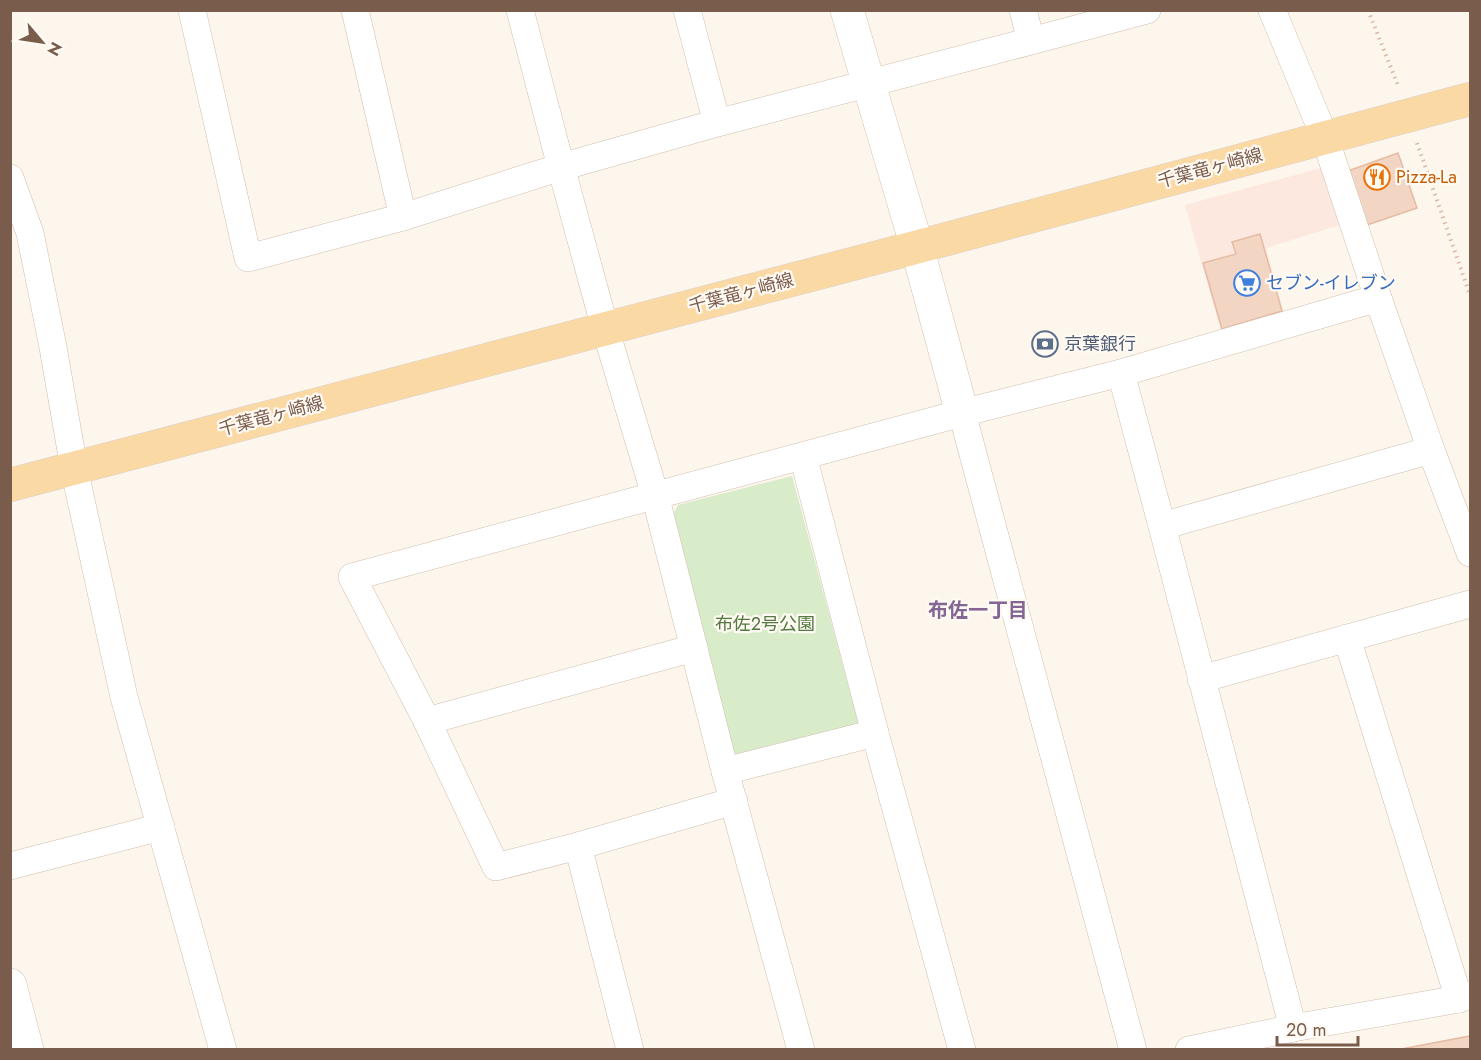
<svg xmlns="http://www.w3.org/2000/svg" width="1481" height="1060" font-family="Jost,'Noto Sans JP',sans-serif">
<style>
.commercial{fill:#fde8e0}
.green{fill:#d8ecc9}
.building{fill:#f3d5c3;stroke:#e6bba3;stroke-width:1.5}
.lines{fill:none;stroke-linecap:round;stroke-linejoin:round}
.street-casing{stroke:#d1beb0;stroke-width:28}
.secondary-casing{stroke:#d6c0b0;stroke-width:34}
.primary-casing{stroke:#dad1cd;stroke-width:34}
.path{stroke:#d9b8a5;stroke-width:4;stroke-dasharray:1.5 4.5;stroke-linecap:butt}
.street{stroke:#fff;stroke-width:27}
.secondary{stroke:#fff;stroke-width:33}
.primary{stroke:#fbd9a5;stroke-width:33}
.labels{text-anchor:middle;stroke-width:4.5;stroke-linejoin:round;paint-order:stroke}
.street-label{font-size:18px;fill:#7a5c4d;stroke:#fffaf3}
.food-label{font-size:18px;fill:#c56008;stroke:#fffaf3;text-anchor:start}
.shop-label{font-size:18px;fill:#366cbe;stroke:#fffaf3;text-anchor:start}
.service-label{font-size:18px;fill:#4e5e75;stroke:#fffaf3;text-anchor:start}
.park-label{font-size:18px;fill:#537a41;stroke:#fffaf3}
.neighbourhood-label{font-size:20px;font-weight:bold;fill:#846695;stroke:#fffaf3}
</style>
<rect width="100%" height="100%" fill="#fdf6ec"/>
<polygon class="commercial" points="1321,168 1340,225 1266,248 1284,313 1221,331 1185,205"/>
<polygon class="green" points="792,476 860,729 736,762 671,519 678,505"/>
<g class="building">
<polygon points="1398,153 1417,208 1364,226 1345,172"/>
<polygon points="1260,234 1282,311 1222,329 1203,263 1236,254 1232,242"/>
<polygon points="1470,1036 1470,1050 1396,1050"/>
</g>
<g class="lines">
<g class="street-casing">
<g id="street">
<polyline points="192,10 248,258 403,217 561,167 717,123 1031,41"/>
<polyline points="355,10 403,217"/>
<polyline points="520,10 561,167 605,328 655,495 725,771 801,1050"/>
<polyline points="687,10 717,123"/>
<polyline points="1023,10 1031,41 1147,10"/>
<polyline points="1272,10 1325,138 1378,298 1431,450 1470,553"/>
<polyline points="10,178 30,233 53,347 74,468 124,697 223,1050"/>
<polyline points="1121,373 1162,526 1293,1028"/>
<polyline points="962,413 1133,1050"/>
<polyline points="803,456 875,733 962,1050"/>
<polyline points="1162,526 1431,450"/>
<polyline points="1347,638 1459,999"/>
<polyline points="1201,679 1470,604"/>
<polyline points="427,721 694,648"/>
<polyline points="725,771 875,733"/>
<polyline points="734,801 578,846 496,867 427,721 352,577 962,413 1121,373 1378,298"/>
<polyline points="578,846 630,1050"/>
<polyline points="10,866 161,827"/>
<polyline points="1189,1050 1293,1028 1459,999 1470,995"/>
</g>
</g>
<g class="secondary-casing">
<g id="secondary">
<polyline points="847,10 917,247 962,413"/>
<polyline points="10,985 27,1050"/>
</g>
</g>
<g class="primary-casing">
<polyline id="primary" points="10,485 917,247 1470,99"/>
</g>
<g class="path">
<polyline points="1368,10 1399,88"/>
<polyline points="1417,143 1470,295"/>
</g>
<use href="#street" class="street"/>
<use href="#secondary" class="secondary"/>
<use href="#primary" class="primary"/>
</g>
<defs>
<g id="restaurant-ring" transform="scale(1.35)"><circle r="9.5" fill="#fffaf3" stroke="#e8710a" stroke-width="1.5"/><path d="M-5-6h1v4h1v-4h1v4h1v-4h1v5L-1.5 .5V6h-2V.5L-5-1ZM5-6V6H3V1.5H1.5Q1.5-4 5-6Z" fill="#e8710a"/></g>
<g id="supermarket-ring" transform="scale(1.35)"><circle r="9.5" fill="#fffaf3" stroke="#3f7fe0" stroke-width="1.5"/><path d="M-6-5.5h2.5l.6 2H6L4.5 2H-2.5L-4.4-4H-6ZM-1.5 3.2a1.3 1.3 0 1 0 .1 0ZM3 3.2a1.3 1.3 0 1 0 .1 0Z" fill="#3f7fe0"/></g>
<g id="bank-ring" transform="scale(1.35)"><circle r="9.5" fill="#fffaf3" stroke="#5c6f8a" stroke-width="1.5"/><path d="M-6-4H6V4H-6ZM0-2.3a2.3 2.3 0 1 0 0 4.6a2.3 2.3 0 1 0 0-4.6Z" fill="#5c6f8a"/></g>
</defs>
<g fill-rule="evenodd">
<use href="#restaurant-ring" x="1377" y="177"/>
<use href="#supermarket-ring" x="1247" y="283"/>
<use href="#bank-ring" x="1045" y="344"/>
</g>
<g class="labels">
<g class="street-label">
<text transform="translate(1210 168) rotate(-15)" y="6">千葉竜ヶ崎線</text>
<text transform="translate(741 293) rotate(-15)" y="6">千葉竜ヶ崎線</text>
<text transform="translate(271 416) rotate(-15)" y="6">千葉竜ヶ崎線</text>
</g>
<g class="food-label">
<text x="1396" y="183">Pizza-La</text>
</g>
<g class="shop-label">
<text x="1266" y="289">セブン-イレブン</text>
</g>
<g class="service-label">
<text x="1064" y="350">京葉銀行</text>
</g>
<g class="park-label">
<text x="765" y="630">布佐2号公園</text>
</g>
<g class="neighbourhood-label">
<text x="978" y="617">布佐一丁目</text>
</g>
</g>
<rect width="1481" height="1060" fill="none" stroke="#7a5c4d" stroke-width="24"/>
<g transform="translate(42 42) rotate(119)" stroke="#fffaf3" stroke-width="4.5" paint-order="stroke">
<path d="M0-4.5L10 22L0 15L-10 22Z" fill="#7a5c4d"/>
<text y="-9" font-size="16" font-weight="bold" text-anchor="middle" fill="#7a5c4d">N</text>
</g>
<path d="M1277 1036v9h81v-9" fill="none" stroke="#7a5c4d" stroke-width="3"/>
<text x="1286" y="1036" font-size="18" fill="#7a5c4d" stroke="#fffaf3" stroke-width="4.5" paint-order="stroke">20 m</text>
</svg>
